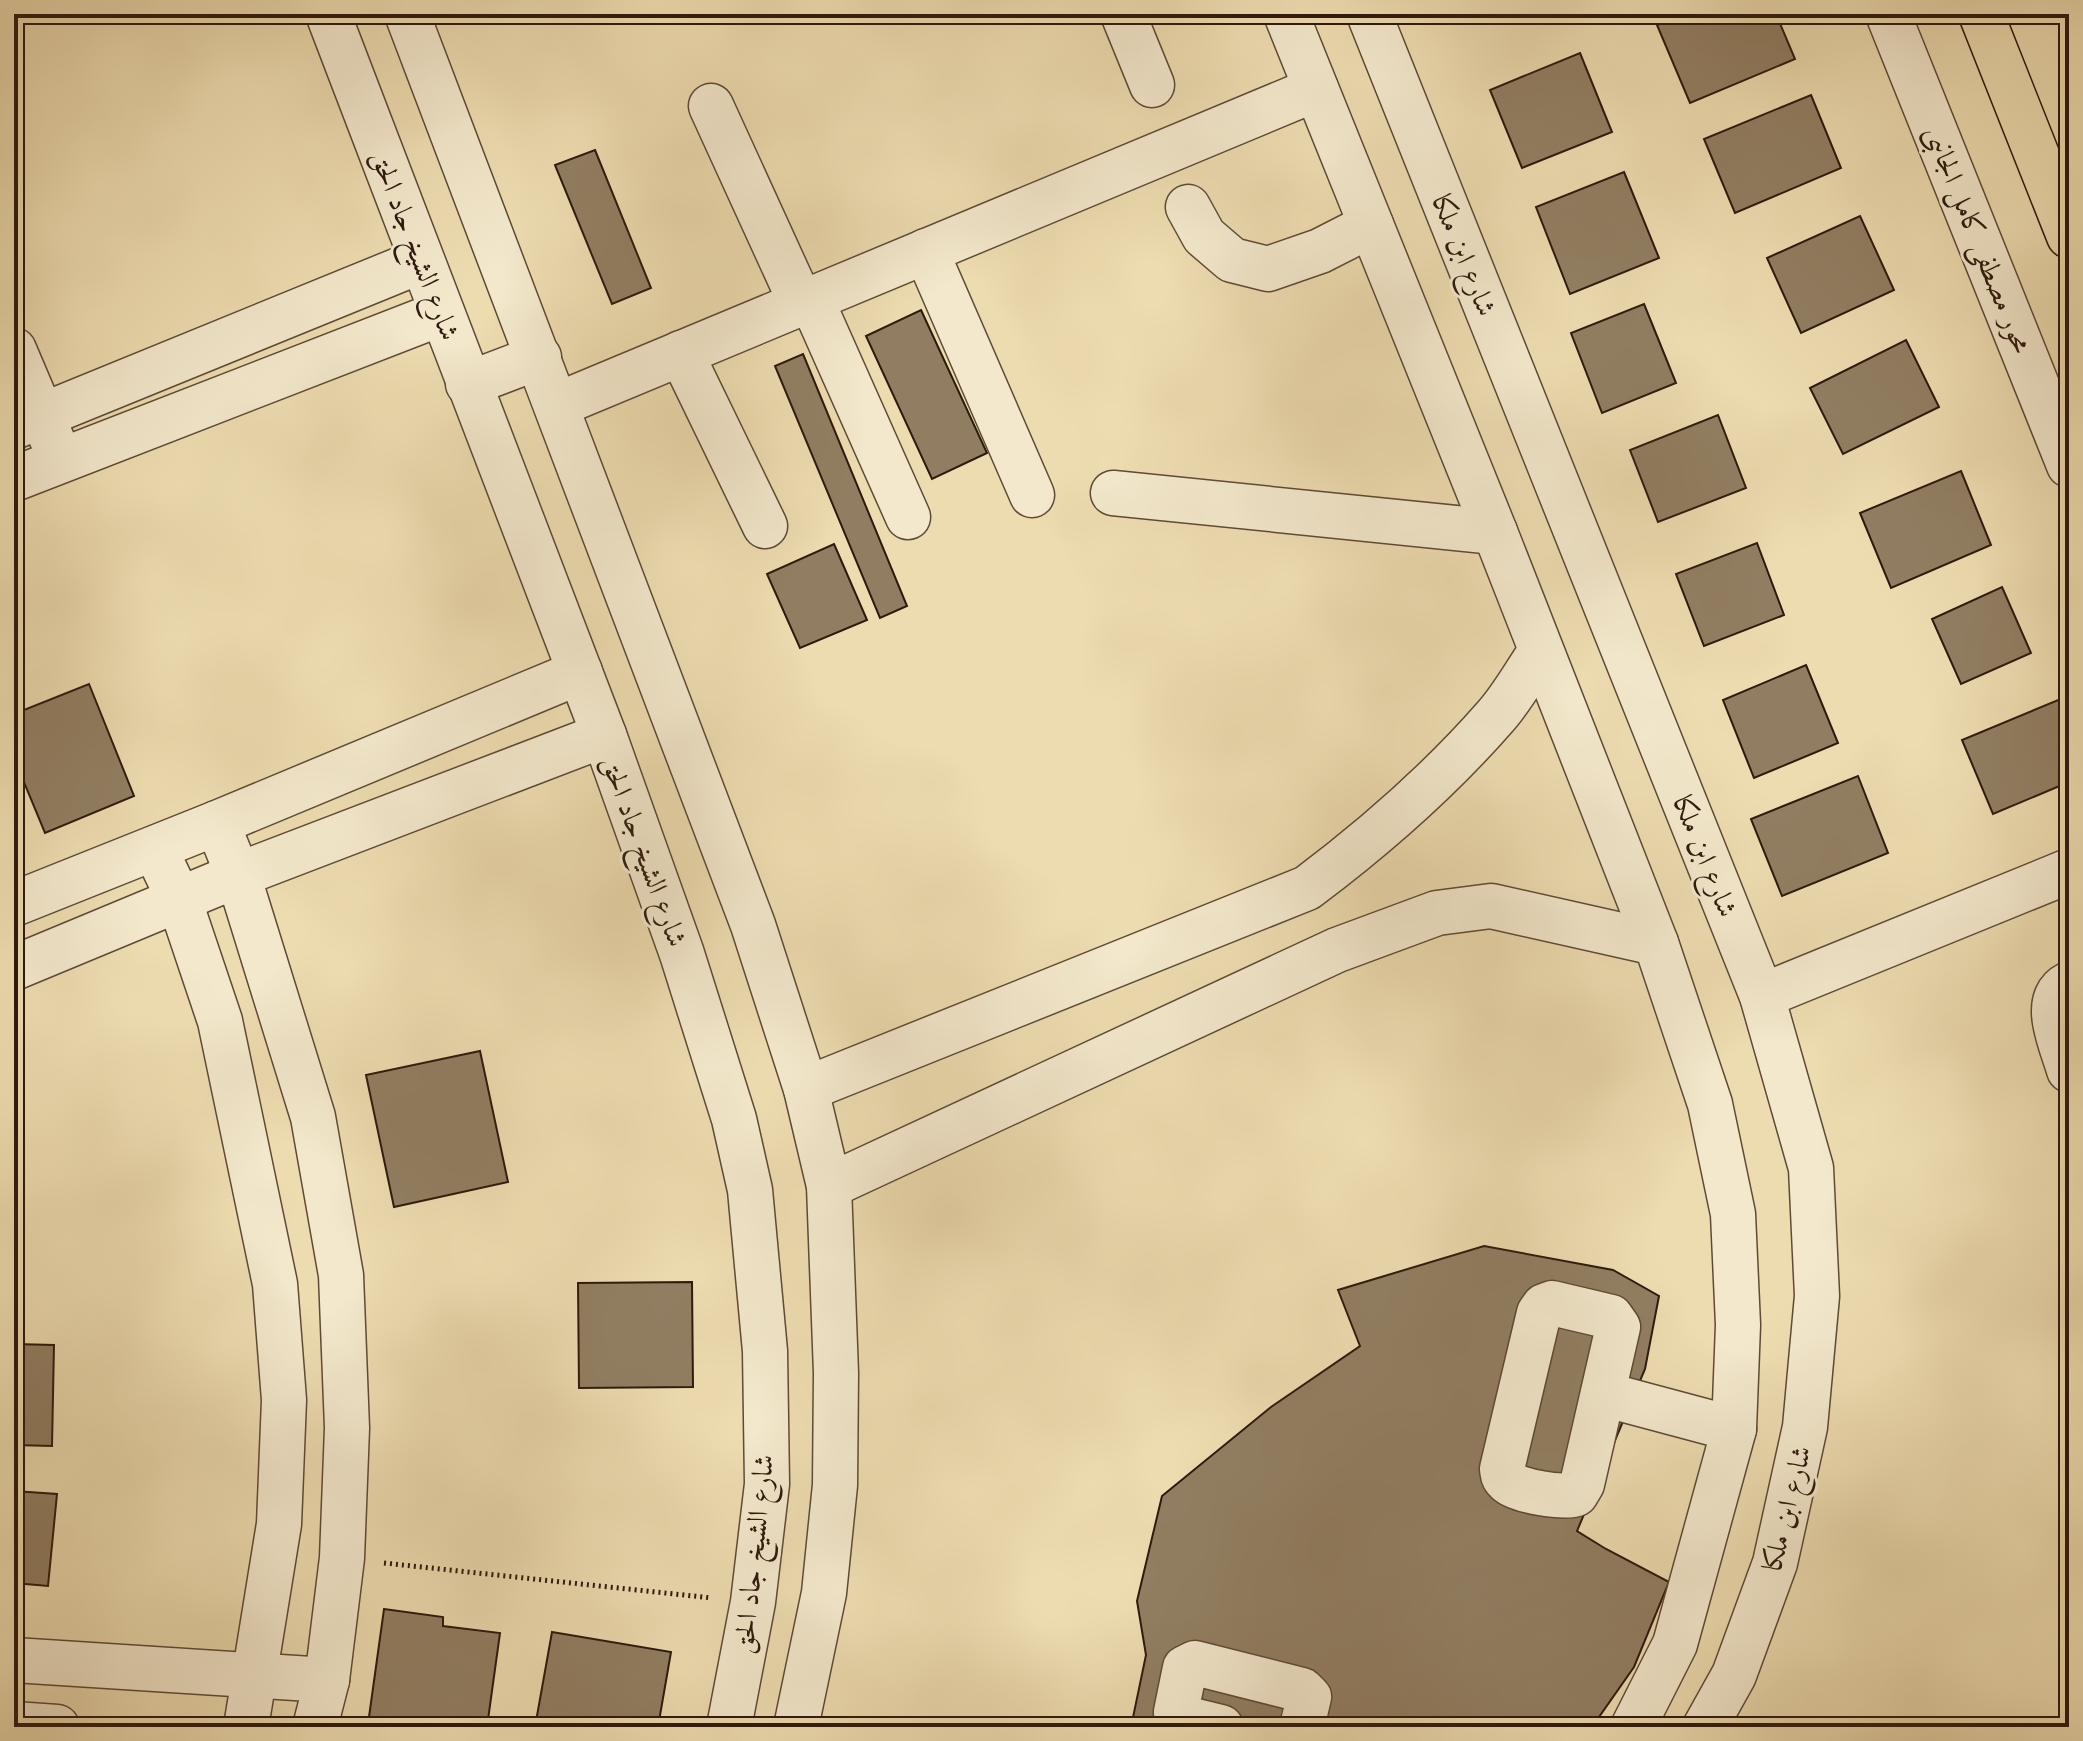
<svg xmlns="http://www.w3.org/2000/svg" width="2083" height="1741" font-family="'Old Standard TT',Amiri,serif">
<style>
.building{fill:#917e62;stroke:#2e190d;stroke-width:2}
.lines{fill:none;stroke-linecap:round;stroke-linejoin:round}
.minor-casing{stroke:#5e4a36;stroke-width:47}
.major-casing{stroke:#2e190d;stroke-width:47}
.path{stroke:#2e190d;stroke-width:5;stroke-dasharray:2 4;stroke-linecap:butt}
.minor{stroke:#f3e8cc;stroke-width:44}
.major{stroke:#eddcb0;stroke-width:44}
.labels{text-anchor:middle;stroke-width:6;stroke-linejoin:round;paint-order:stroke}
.street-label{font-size:28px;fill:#2e190d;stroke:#f3e8cc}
</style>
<rect width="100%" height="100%" fill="#eddcb0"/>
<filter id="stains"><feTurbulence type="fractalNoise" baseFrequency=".0025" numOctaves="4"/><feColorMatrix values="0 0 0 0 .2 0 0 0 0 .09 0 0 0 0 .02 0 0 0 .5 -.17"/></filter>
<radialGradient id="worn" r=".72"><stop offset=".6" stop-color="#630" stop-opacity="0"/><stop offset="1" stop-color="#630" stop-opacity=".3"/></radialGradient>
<g class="building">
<polygon points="1684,14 1776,14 1795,59 1690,103 1657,25"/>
<polygon points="1580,53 1612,132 1522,168 1490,90"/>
<polygon points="1811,95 1841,168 1735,213 1704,139"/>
<polygon points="595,150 651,288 612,304 555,165"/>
<polygon points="1624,172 1659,258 1570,294 1536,207"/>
<polygon points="1860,216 1894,290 1801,333 1767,258"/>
<polygon points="1644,304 1676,383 1602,413 1571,333"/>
<polygon points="921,310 987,453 932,479 866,336"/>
<polygon points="1906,340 1939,407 1843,454 1810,388"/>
<polygon points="803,354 907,606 880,618 775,366"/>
<polygon points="1718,415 1746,488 1658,522 1630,450"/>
<polygon points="1961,471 1991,545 1891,588 1860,513"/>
<polygon points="1757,543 1784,615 1704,646 1676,574"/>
<polygon points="834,544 867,620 800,648 767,574"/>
<polygon points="2002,587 2031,653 1961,684 1932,619"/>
<polygon points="1806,665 1838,743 1754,778 1723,700"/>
<polygon points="89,684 134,796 45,833 14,758 14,714"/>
<polygon points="2063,698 2069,713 2069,782 1993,814 1962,740"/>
<polygon points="1858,776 1888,853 1782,896 1751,819"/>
<polygon points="480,1051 508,1182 394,1207 366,1075"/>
<polygon points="14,1128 21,1148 14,1151"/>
<polygon points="1484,1246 1613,1270 1659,1296 1645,1369 1577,1531 1606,1549 1669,1582 1634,1667 1592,1727 1131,1727 1146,1655 1137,1601 1162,1496 1271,1407 1360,1346 1338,1290"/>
<polygon points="692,1282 693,1387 579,1388 578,1283"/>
<polygon points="14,1344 54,1345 52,1446 14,1445"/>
<polygon points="14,1491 57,1494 48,1586 14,1583"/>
<polygon points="384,1609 443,1617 443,1626 500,1633 487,1727 444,1727 369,1717"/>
<polygon points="552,1632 671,1652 658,1727 535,1727"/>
</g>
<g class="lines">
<g class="minor-casing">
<g id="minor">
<polyline points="328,14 604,735 682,954 734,1119 750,1190 765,1351 767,1484 753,1602 729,1727"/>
<polyline points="407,14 753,925 806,1089 829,1186 836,1373 835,1485 824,1593 796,1727"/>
<polyline points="1123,14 1152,85"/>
<polyline points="1286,14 1495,532 1656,943 1710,1104 1733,1214 1738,1325 1734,1429 1675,1644 1633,1727"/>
<polyline points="1369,14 1762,996 1811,1168 1817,1296 1805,1427 1775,1563 1734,1675 1705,1727"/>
<polyline points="1888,14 2069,465"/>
<polyline points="711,106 801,303"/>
<polyline points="1188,207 1204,236 1232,260 1268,269 1320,251 1371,225"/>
<polyline points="926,251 1032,495"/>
<polyline points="811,299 908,517"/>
<polyline points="14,350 54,444"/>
<polyline points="681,353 765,526"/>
<polyline points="468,384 539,357"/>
<polyline points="557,405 1316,89"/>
<polyline points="14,427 421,261"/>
<polyline points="14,479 442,313"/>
<polyline points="1113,493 1495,532"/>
<polyline points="217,823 238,875 313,1117 341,1275 347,1428 342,1558 327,1680 315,1727"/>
<polyline points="155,849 179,899 220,1021 275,1284 284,1400 279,1524 246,1727"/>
<polyline points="14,904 217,823 580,672"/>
<polyline points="14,968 238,875 604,735"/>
<path d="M 2069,984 C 2039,999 2062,1045 2069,1070"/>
<polyline points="1762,996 2069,871"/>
<path d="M 806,1089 L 1307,888 C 1375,837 1439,781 1495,717 C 1513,697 1526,672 1541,651"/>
<polyline points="829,1186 1337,950 1437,913 1491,906 1656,943"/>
<path d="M 1552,1303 L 1611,1317 L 1618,1327 L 1582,1484 L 1576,1494 C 1566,1499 1515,1491 1507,1481 C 1502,1477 1503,1475 1502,1469 L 1539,1313 L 1544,1306 Z"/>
<polyline points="1603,1394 1734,1429"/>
<polyline points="14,1660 327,1680"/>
<polyline points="14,1724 57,1727"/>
<polyline points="1221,1727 1180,1717 1176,1712 1185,1668 1195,1663 1302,1690 1309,1697 1302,1727"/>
</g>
</g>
<g class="major-casing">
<polyline id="major" points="1981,14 2069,236"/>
</g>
<polyline class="path" points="384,1563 712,1598"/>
<use href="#minor" class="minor"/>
<use href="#major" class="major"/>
</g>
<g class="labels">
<g class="street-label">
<text transform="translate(1979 239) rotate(68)" y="10">محور مصطفى كامل الجانبى</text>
<text transform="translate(416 245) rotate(69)" y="10">شارع الشيخ جاد الحق</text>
<text transform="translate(1465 255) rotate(68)" y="10">شارع ابن ملكا</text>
<text transform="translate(645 851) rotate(70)" y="10">شارع الشيخ جاد الحق</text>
<text transform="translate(1706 856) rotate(68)" y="10">شارع ابن ملكا</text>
<text transform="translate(1786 1508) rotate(-76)" y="10">شارع ابن ملكا</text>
<text transform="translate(753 1554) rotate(-84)" y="10">شارع الشيخ جاد الحق</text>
</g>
</g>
<rect width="2083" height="1741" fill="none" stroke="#eddcb0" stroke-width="48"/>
<rect x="16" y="16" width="2051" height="1709" fill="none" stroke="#2e190d" stroke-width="4"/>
<rect x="24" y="24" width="2035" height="1693" fill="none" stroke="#2e190d" stroke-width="2"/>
<rect width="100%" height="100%" filter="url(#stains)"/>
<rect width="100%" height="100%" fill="url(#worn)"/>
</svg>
